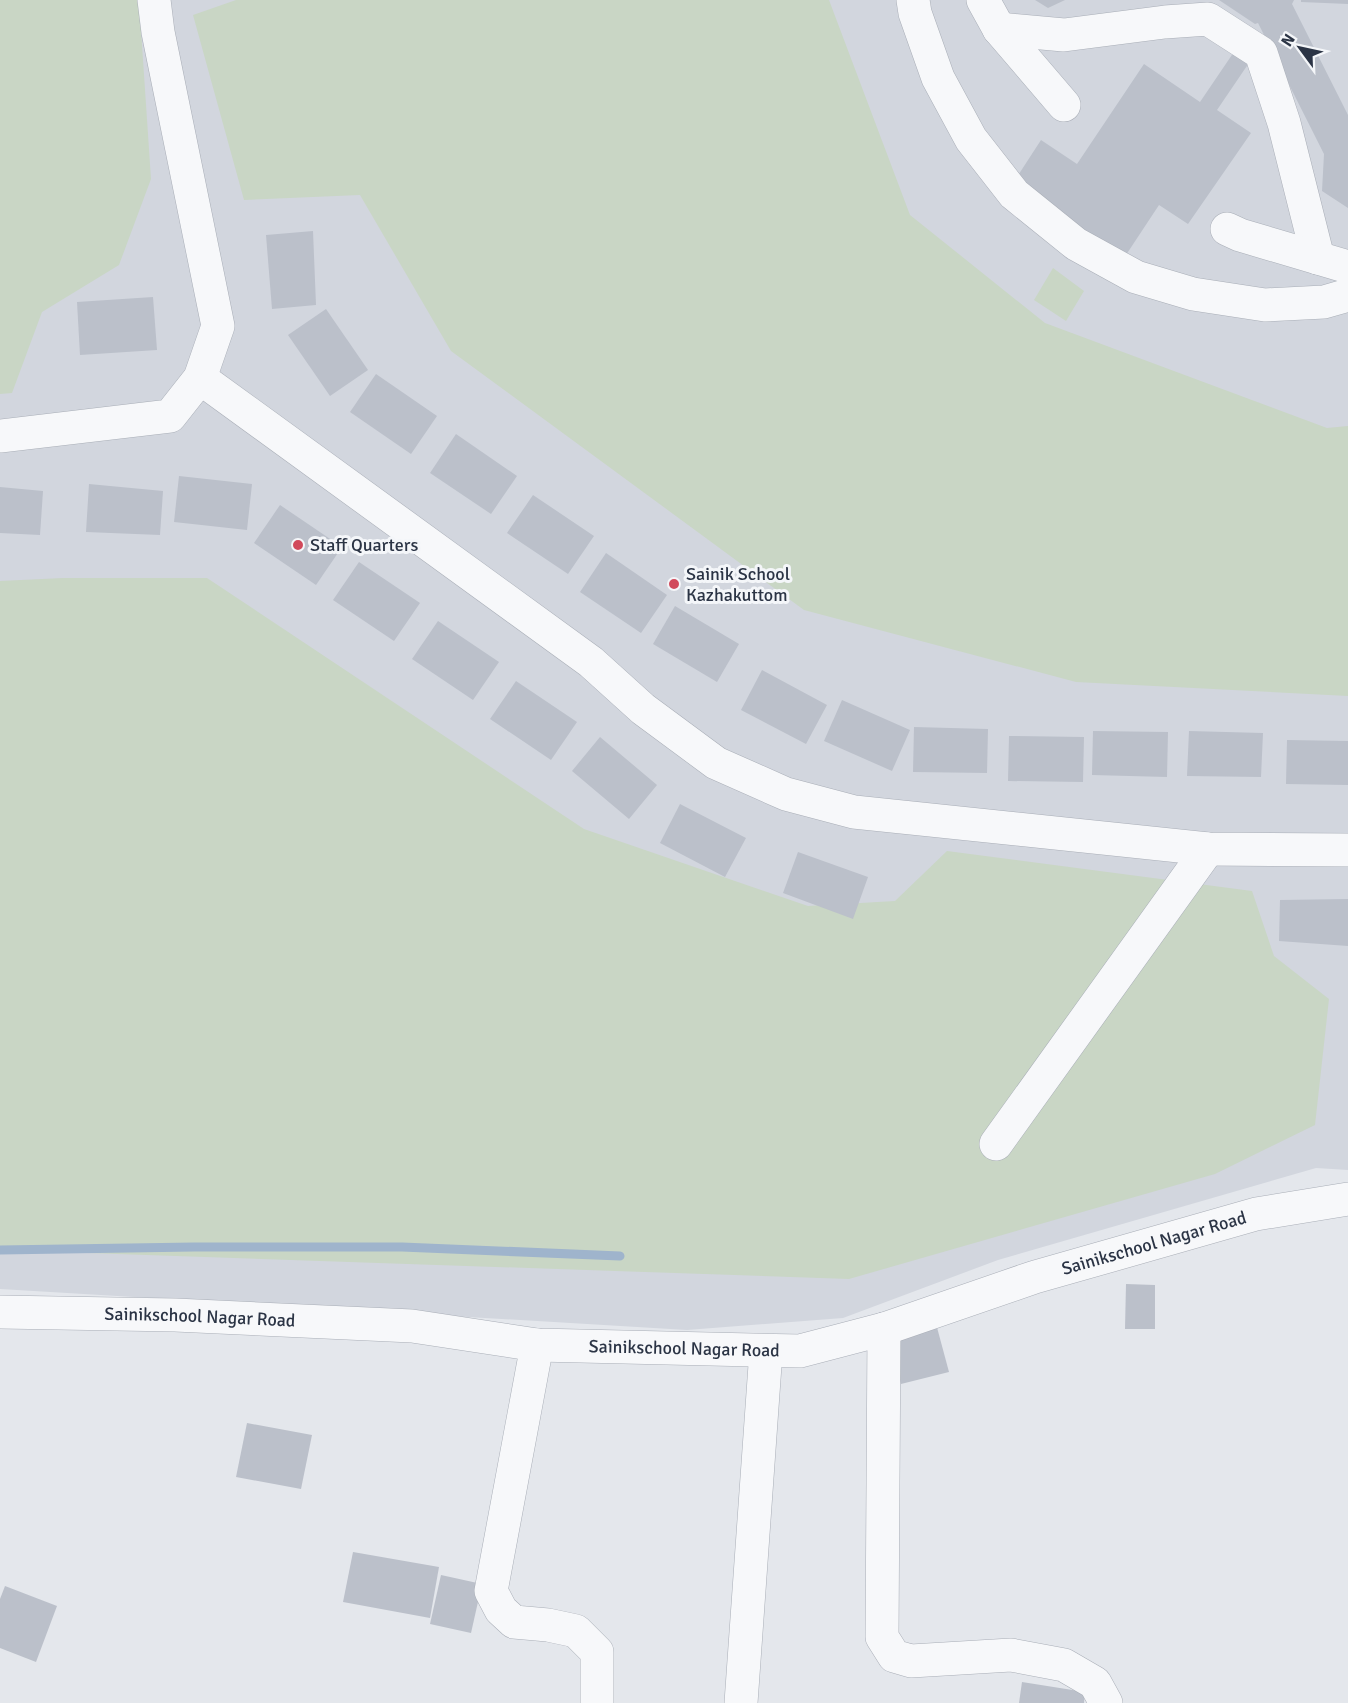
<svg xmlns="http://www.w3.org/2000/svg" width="1348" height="1703" font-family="Signika,sans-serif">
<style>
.built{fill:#d2d6de}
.green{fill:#c9d6c5}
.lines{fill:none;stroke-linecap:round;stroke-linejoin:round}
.stream{stroke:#9fb4cc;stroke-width:9}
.building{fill:#bbc0ca}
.minor-casing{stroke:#a9aeb7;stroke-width:34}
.minor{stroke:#f7f8fa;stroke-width:33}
.poi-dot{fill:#d1495b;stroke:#f4f6f9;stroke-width:2}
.labels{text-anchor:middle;stroke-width:6;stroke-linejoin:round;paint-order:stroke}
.poi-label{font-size:18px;fill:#2b3445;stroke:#f4f6f9;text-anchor:start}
.street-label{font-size:18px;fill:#2b3445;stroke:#f4f6f9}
</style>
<rect width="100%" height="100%" fill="#e4e7ec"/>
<polygon class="built" points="0,0 1348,0 1348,1170 1316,1168 998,1260 843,1318 687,1330 0,1289"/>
<g class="green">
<polygon points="0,0 139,0 151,179 119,265 42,312 12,393 0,394"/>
<polygon points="236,0 829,0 910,215 1045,323 1327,428 1348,426 1348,696 1076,682 804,610 451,351 360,195 244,200 193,15"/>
<polygon points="1053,268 1084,291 1066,321 1034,300"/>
<polygon points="63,578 207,578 584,829 808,906 895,901 947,851 1252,891 1274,956 1329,999 1315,1125 1215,1174 849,1279 0,1250 0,581"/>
</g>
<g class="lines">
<polyline class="stream" points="0,1250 194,1247 402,1247 620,1256"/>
</g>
<g class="building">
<polygon points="1035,0 1065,0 1048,8"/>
<polygon points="1219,0 1294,0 1292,4 1348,115 1348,208 1322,191 1324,154 1258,23 1255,24"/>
<polygon points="1301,0 1348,0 1348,4 1301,2"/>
<polygon points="1240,43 1255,54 1217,110 1251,133 1188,224 1159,205 1124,258 1013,183 1041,140 1077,164 1144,64 1200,102"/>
<polygon points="313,231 316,305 272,309 266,235"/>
<polygon points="153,297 157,350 80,355 77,302"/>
<polygon points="326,309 368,370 330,396 288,335"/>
<polygon points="376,374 437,416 411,454 350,412"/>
<polygon points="456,434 517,476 491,514 430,473"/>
<polygon points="179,476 252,484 247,530 174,522"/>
<polygon points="89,484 163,491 160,535 86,532"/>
<polygon points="0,487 43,491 40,535 0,533"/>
<polygon points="533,495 594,536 568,574 507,533"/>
<polygon points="280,505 342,547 316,585 254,543"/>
<polygon points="606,553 667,595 641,633 580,592"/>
<polygon points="359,562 420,603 394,641 333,600"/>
<polygon points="675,606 739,644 717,682 653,644"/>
<polygon points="438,621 499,662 473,700 412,659"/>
<polygon points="762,670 827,705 806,744 741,710"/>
<polygon points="516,681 577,722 551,760 490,719"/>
<polygon points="842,700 910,730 892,771 824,741"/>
<polygon points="914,727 988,729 987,773 913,772"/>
<polygon points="1093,731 1168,732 1167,777 1092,775"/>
<polygon points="1189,731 1263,733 1261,777 1187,776"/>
<polygon points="1009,736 1084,737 1083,782 1008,781"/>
<polygon points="600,737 657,785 629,819 572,771"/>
<polygon points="1287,740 1348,741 1348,785 1286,784"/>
<polygon points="680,804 746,838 725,877 660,843"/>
<polygon points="798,852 868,877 853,919 783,893"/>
<polygon points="1348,899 1348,946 1279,941 1280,900"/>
<polygon points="1126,1284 1155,1285 1155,1329 1125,1329"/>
<polygon points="935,1320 949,1372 901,1384 887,1333"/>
<polygon points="247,1423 312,1435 301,1489 236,1477"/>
<polygon points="353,1552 439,1567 430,1618 343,1602"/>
<polygon points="441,1575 482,1584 471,1633 430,1624"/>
<polygon points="5,1586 57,1606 36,1662 0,1648 0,1599"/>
<polygon points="1022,1682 1085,1692 1084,1703 1019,1703"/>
</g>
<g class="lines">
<g class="minor-casing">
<g id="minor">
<polyline points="913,0 915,13 938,78 971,139 1014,194 1076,244 1136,277 1193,294 1265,305 1324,302 1348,295"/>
<polyline points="983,0 999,29 1064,105"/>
<polyline points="999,29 1064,35 1165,22 1208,19 1261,53 1284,123 1318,258"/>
<polyline points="1227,229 1240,235 1348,267"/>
<polyline points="200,378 591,662 643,709 716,763 786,794 854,812 1208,849 1348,850"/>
<polyline points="0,436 170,416 200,378 218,326 158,32 154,0"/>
<polyline points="996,1144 1208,849"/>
<path id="s1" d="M 0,1312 L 175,1315 L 412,1326 L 537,1345 L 800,1351 L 884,1329 L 1035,1277 L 1256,1214 L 1348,1199"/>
<polyline points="884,1329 882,1637 894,1656 911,1661 1011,1655 1064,1665 1095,1683 1106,1703"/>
<polyline points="537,1345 491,1591 501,1610 514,1622 548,1625 576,1631 597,1652 597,1703"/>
<polyline points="741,1703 766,1351"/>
</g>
</g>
<use href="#minor" class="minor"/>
</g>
<g class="poi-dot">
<circle cx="298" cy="545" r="6"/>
<circle cx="674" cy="584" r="6"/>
</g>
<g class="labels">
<g class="poi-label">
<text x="310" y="551">Staff Quarters</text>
<text x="686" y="580">Sainik School<tspan x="686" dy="21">Kazhakuttom</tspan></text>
</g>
<g class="street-label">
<text dy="6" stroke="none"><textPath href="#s1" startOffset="1172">Sainikschool Nagar Road</textPath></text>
<text dy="6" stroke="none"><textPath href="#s1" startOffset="200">Sainikschool Nagar Road</textPath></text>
<text dy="6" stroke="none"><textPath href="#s1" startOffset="686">Sainikschool Nagar Road</textPath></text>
</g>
</g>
<g transform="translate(1300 48) rotate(303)" stroke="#f4f6f9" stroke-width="4.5" paint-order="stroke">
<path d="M0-4.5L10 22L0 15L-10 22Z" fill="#2b3445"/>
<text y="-9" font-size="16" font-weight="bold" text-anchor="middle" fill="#2b3445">N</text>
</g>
</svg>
